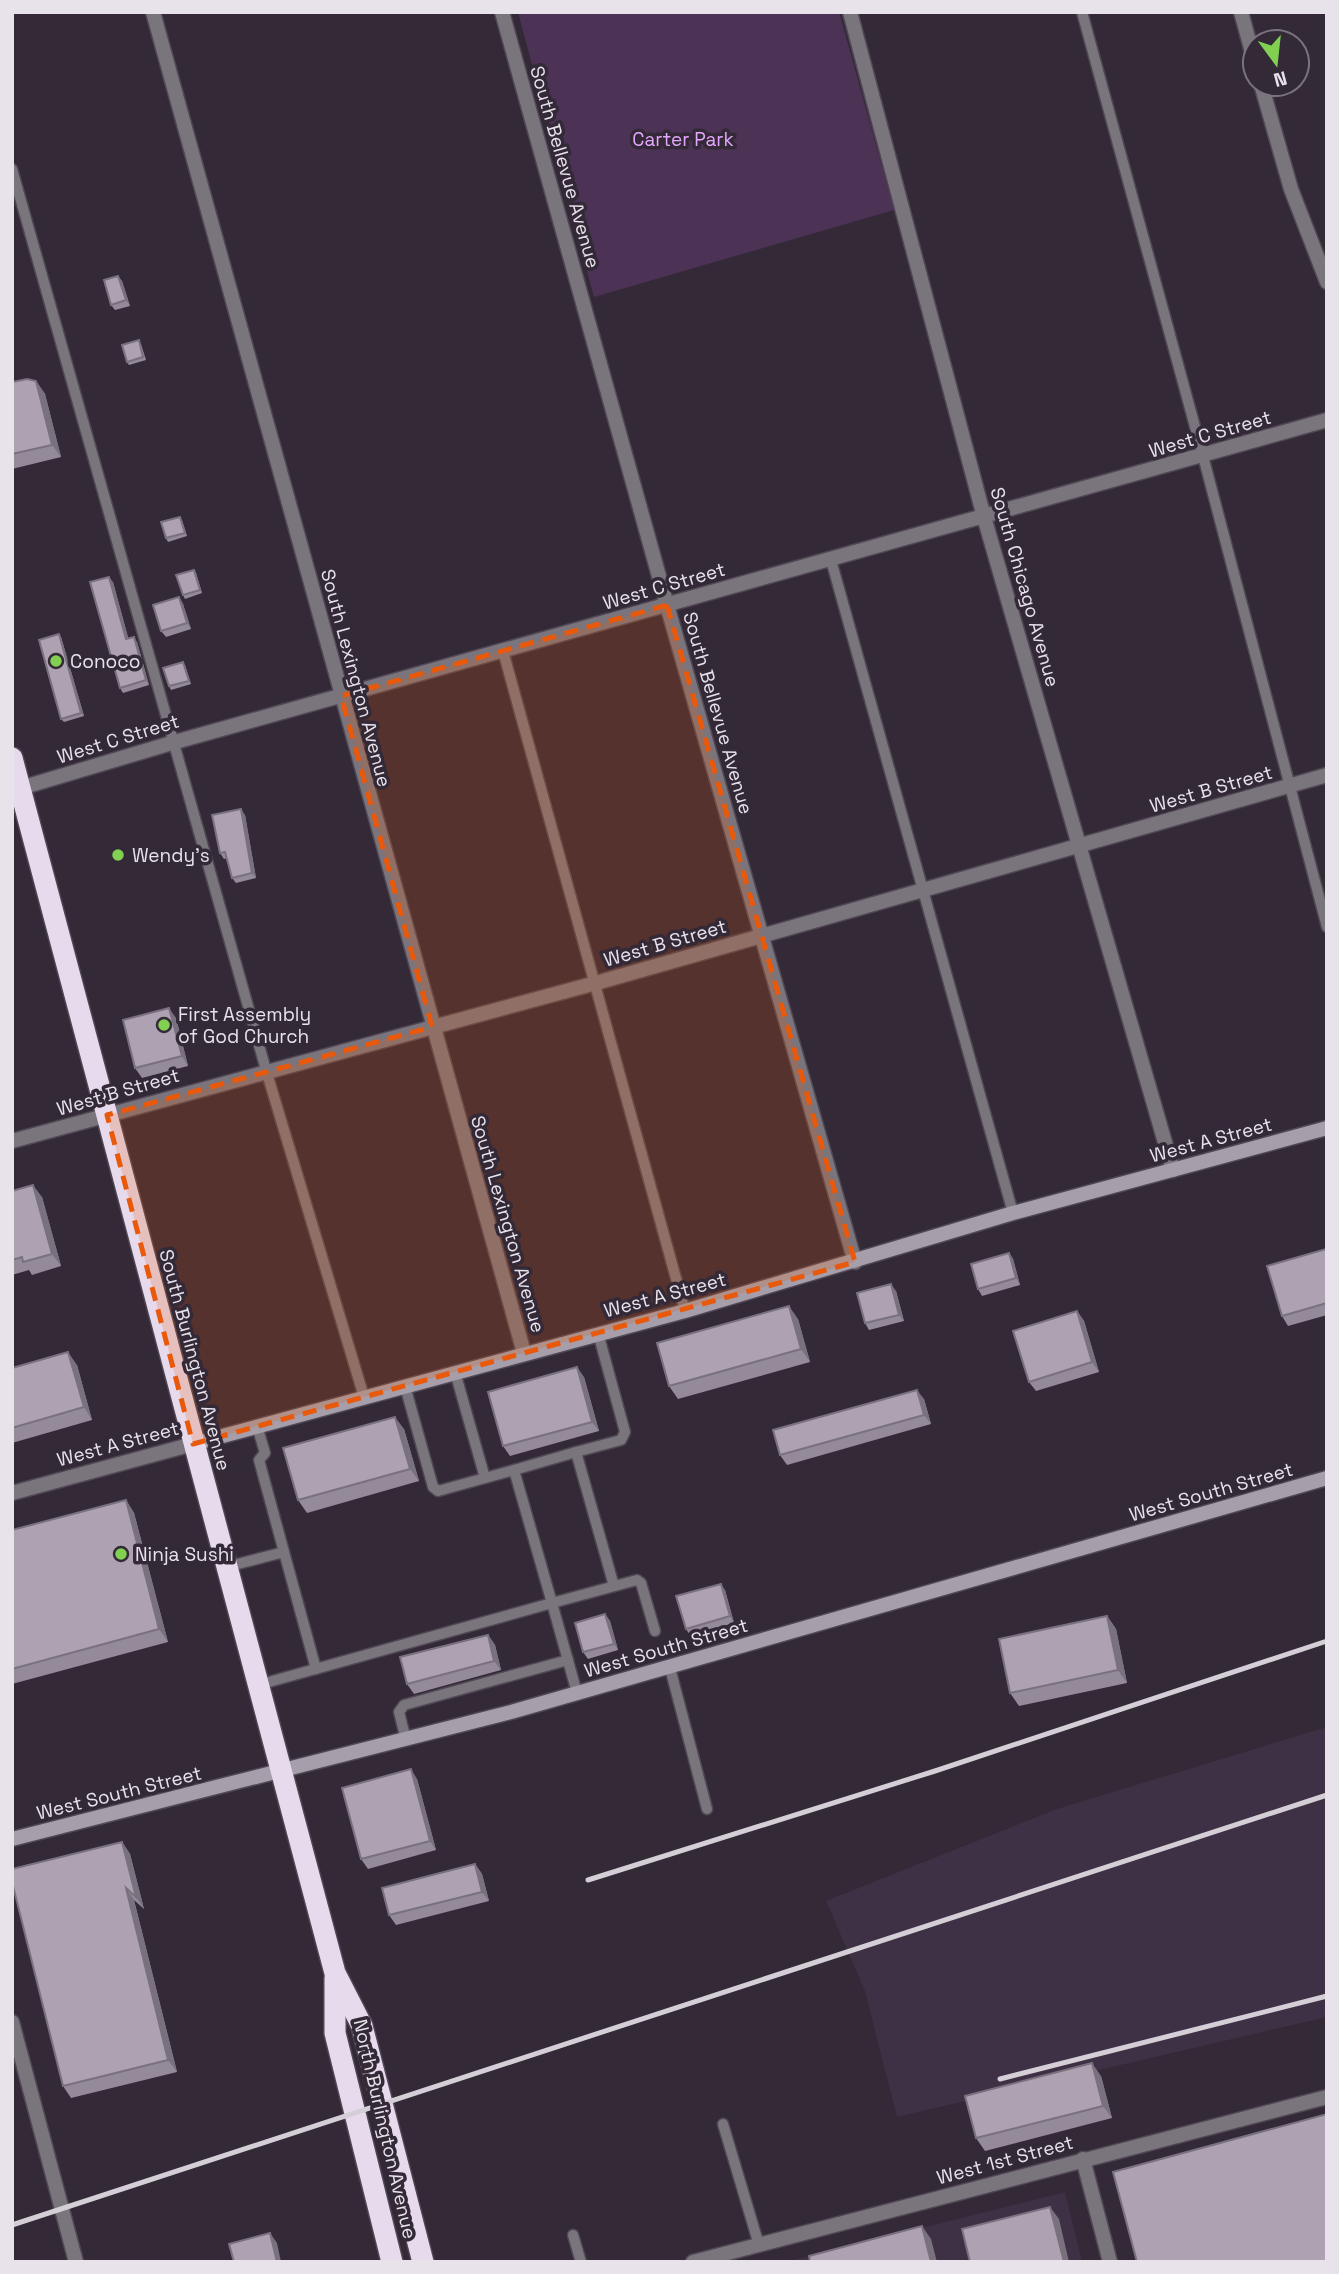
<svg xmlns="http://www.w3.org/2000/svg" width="1339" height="2274" font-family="'Space Grotesk',sans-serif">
<rect width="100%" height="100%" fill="#332937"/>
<g fill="#3f3145">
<polygon points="1327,1727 1327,2017 897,2117 865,1991 826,1901 1057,1809"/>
<polygon points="1065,2192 1082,2262 785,2262"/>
</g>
<polygon fill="#4c3356" points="518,12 839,12 894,210 594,297"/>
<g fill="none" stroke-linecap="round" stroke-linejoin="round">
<g stroke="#504754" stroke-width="13">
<g id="lane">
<polyline points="1082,12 1203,456 1327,927"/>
<polyline points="12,169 266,1070 364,1397"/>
<polyline points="831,560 1013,1213"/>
<polyline points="503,651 685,1311"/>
<polyline points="455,1372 485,1478"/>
<polyline points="405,1386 433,1487 438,1491 514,1470 552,1603 637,1580 641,1583 655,1631"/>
<polyline points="257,1426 265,1453 259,1460 284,1552"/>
<polyline points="576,1452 621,1440 625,1432 598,1333"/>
<polyline points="514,1470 576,1452 614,1586"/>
<polyline points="226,1567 284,1552 316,1669"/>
<polyline points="670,1668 707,1809"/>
<polyline points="258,1685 552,1603 577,1693"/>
<polyline points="406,1740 399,1712 404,1705 568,1660"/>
<polyline points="723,2124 759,2245"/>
<polyline points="573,2235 581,2262"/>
</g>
</g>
<g stroke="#504754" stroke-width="17">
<g id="street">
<polyline points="153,12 524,1353"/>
<polyline points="502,12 667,605 855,1262"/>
<polyline points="850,12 984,517 1173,1170"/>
<polyline points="1241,12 1255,63"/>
<polyline points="1261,84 1291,189 1327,282"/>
<polyline points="14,790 175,742 1327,420"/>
<polyline points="12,1141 596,983 1327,775"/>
<polyline points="12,1493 193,1444"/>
<polyline points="12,2022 76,2262"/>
<polyline points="1083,2159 1110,2262"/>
<polyline points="693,2262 1327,2097"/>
</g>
</g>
<g stroke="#504754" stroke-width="17">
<g id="secondary">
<polyline points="193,1444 685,1311 1013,1213 1327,1128"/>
<polyline points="12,1839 511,1712 1327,1478"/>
</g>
</g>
<g stroke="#504754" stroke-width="24">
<g id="highway">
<polyline points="12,758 335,1973 362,2026 423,2262"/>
<polyline points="335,1978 335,2033 392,2262"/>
</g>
</g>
<use href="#lane" stroke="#7a757d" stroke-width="10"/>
<use href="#street" stroke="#7a757d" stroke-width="14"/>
<use href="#secondary" stroke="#a69eaa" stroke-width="14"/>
<use href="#highway" stroke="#e7daed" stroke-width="21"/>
<g stroke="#d4ced7" stroke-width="5">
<polyline points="588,1880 935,1771 1327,1641"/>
<polyline points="1000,2079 1327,1996"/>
<polyline points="12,2225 1327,1795"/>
</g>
</g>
<g fill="#958a99">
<polygon points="118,276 122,281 130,306 115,310 111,305"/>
<polygon points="141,344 146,360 129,365 127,362"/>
<polygon points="36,381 45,394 61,457 12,469 12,382"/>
<polygon points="182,520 187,536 168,542 166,538"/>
<polygon points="194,570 196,573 202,593 185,599 183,595"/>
<polygon points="113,582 128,638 137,642 149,685 123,693 120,688"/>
<polygon points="179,597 183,604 191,629 166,637 161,631"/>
<polygon points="61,637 84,716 64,722 61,719"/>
<polygon points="185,665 191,684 171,690 169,686"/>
<polygon points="245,815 256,878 236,883 232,878 227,858 224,859 220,853"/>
<polygon points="176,1018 188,1066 142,1078 135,1068"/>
<polygon points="12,1191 42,1197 61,1266 32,1275 29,1270 12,1275"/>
<polygon points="1327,1250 1327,1315 1288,1326 1282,1316"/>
<polygon points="1009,1253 1013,1259 1020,1285 982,1296 978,1289"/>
<polygon points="896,1291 904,1321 869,1330 865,1323"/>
<polygon points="1077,1311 1084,1321 1099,1372 1036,1391 1029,1382"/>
<polygon points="798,1319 810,1362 678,1399 669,1386"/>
<polygon points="77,1365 92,1420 12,1443 12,1368"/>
<polygon points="584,1377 599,1431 510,1456 503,1446"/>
<polygon points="924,1399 931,1424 787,1465 780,1455"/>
<polygon points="404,1429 419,1481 307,1513 298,1500"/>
<polygon points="126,1500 134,1513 168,1642 12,1684 12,1530"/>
<polygon points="725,1590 734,1623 690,1635 686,1629"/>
<polygon points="605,1614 610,1621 618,1650 588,1659 583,1652"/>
<polygon points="1107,1616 1116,1629 1127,1683 1019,1706 1010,1693"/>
<polygon points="488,1635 495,1645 501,1670 414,1694 407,1684"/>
<polygon points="417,1779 436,1850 368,1869 361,1859"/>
<polygon points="122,1842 130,1854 144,1909 134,1900 177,2072 71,2098 63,2086"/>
<polygon points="475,1864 482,1874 489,1901 396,1925 389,1915"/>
<polygon points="1101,2076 1112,2118 985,2151 976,2138"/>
</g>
<g fill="#79717d">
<polygon points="118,276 122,281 130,306 126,300"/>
<polygon points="36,381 45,394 61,457 52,445"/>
<polygon points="194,570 196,573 202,593 200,590"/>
<polygon points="109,577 113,582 130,644 126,639"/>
<polygon points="179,597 183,604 191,629 187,623"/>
<polygon points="59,634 61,637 84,716 81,713"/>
<polygon points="134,637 137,642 149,685 146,680"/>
<polygon points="241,809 245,815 256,878 252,873"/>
<polygon points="169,1008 176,1018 188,1066 182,1056"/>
<polygon points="33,1185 42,1197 61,1266 52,1254"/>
<polygon points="1009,1253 1013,1259 1020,1285 1016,1278"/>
<polygon points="891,1284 896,1291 904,1321 899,1315"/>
<polygon points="789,1306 798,1319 810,1362 801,1349"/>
<polygon points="1077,1311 1084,1321 1099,1372 1092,1362"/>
<polygon points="68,1352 77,1365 92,1420 84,1407"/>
<polygon points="577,1367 584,1377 599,1431 592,1422"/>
<polygon points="917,1390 924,1399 931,1424 924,1415"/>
<polygon points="395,1417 404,1429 419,1481 410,1469"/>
<polygon points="126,1500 134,1513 168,1642 159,1629"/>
<polygon points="721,1584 725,1590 734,1623 730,1616"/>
<polygon points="605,1614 610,1621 618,1650 614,1644"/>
<polygon points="1107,1616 1116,1629 1127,1683 1118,1670"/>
<polygon points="488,1635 495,1645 501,1670 494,1661"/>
<polygon points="411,1769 417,1779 436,1850 430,1841"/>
<polygon points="122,1842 130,1854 144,1909 136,1897"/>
<polygon points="475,1864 482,1874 489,1901 482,1892"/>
<polygon points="126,1888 134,1900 177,2072 168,2060"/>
<polygon points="1092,2063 1101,2076 1112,2118 1103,2106"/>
<polygon points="1050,2207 1059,2219 1069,2262 1064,2262"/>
<polygon points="922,2226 931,2239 937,2262 931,2262"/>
<polygon points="270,2233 277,2243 281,2262 277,2262"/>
</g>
<g fill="#ada1b2" stroke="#79717d" stroke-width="2">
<polygon points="118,276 126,300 111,305 104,280"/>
<polygon points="139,340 143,357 127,362 122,345"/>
<polygon points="27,379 36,381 52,445 12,454 12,382"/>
<polygon points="180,517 185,533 166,538 161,522"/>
<polygon points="194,570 200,590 183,595 176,575"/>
<polygon points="109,577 126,639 134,637 146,680 120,688 90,582"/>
<polygon points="179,597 187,623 161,631 153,605"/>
<polygon points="59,634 81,713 61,719 39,640"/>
<polygon points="183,662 189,681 169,686 163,668"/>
<polygon points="241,809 252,873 232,878 225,852 220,853 212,815"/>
<polygon points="169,1008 182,1056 135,1068 123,1020"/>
<polygon points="33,1185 52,1254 23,1262 22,1257 12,1260 12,1191"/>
<polygon points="1326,1249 1327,1303 1282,1316 1267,1266"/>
<polygon points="1009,1253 1016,1278 978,1289 971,1264"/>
<polygon points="891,1284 899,1315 865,1323 857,1293"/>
<polygon points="789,1306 801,1349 669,1386 657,1343"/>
<polygon points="1077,1311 1092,1362 1029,1382 1013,1331"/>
<polygon points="68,1352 84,1407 12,1428 12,1368"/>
<polygon points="577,1367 592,1422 503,1446 488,1392"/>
<polygon points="917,1390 924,1415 780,1455 773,1430"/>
<polygon points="395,1417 410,1469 298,1500 283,1448"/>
<polygon points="126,1500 159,1629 12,1669 12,1530"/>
<polygon points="721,1584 730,1616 686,1629 676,1596"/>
<polygon points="605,1614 614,1644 583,1652 575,1623"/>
<polygon points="1107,1616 1118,1670 1010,1693 999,1639"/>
<polygon points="488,1635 494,1661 407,1684 400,1657"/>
<polygon points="411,1769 430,1841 361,1859 342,1788"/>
<polygon points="122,1842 136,1897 126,1888 168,2060 63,2086 12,1882 12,1869"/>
<polygon points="475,1864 482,1892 389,1915 382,1888"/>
<polygon points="1092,2063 1103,2106 976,2138 965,2096"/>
<polygon points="1327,2114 1327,2262 1137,2262 1113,2172"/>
<polygon points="1050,2207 1064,2262 970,2262 962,2229"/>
<polygon points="922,2226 931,2262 810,2262 809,2256"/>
<polygon points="270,2233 277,2262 234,2262 229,2244"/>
</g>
<path fill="#e8590c" fill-opacity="0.2" stroke="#e8590c" stroke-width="5" stroke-dasharray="14 9" stroke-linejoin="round" d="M 667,605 L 855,1262 L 193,1444 L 107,1115 L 432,1027 L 341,696 Z"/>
<g fill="#81d051" stroke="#332937" stroke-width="2.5">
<circle cx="56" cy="661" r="7"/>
<circle cx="118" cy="855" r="7"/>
<circle cx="164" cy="1025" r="7"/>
<circle cx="121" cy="1554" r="7"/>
</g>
<g text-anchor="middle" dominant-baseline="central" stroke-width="7" stroke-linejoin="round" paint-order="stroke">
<g font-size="19" fill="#e5a6ff" stroke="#332937">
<text x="683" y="139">Carter Park</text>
</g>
<g font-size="19" fill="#e8e2eb" stroke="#332937">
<text transform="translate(565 167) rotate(74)">South Bellevue Avenue</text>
<text transform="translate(1210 434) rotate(-16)">West C Street</text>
<text transform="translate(664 586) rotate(-16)">West C Street</text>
<text transform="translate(1025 587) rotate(74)">South Chicago Avenue</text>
<text transform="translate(356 678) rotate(75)">South Lexington Avenue</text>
<text transform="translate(718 713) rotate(74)">South Bellevue Avenue</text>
<text transform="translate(118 739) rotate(-17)">West C Street</text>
<text transform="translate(1211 789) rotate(-16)">West B Street</text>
<text transform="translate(665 943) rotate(-16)">West B Street</text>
<text transform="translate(118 1092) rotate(-16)">West B Street</text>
<text transform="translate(1211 1140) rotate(-15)">West A Street</text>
<text transform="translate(508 1224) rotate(74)">South Lexington Avenue</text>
<text transform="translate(665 1295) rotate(-15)">West A Street</text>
<text transform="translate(195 1360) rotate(75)">South Burlington Avenue</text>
<text transform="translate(118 1444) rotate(-15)">West A Street</text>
<text transform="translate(1211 1492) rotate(-16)">West South Street</text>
<text transform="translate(666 1648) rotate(-16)">West South Street</text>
<text transform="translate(119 1793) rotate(-14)">West South Street</text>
<text transform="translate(385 2129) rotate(77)">North Burlington Avenue</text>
<text transform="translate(1005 2160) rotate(-15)">West 1st Street</text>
</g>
<g font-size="19" fill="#e8e2eb" stroke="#332937" text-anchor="start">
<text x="70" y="661">Conoco</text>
<text x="132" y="855">Wendy's</text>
<text x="178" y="1014">First Assembly<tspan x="178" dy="22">of God Church</tspan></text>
<text x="135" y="1554">Ninja Sushi</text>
</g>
</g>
<rect width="1339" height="2274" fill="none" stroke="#e8e2eb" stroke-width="28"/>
<g transform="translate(1276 63) rotate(165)"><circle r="33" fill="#332937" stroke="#7b737f" stroke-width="2"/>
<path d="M0-5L12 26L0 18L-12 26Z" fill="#81d051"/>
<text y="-10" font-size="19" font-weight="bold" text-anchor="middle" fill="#e8e2eb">N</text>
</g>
</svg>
